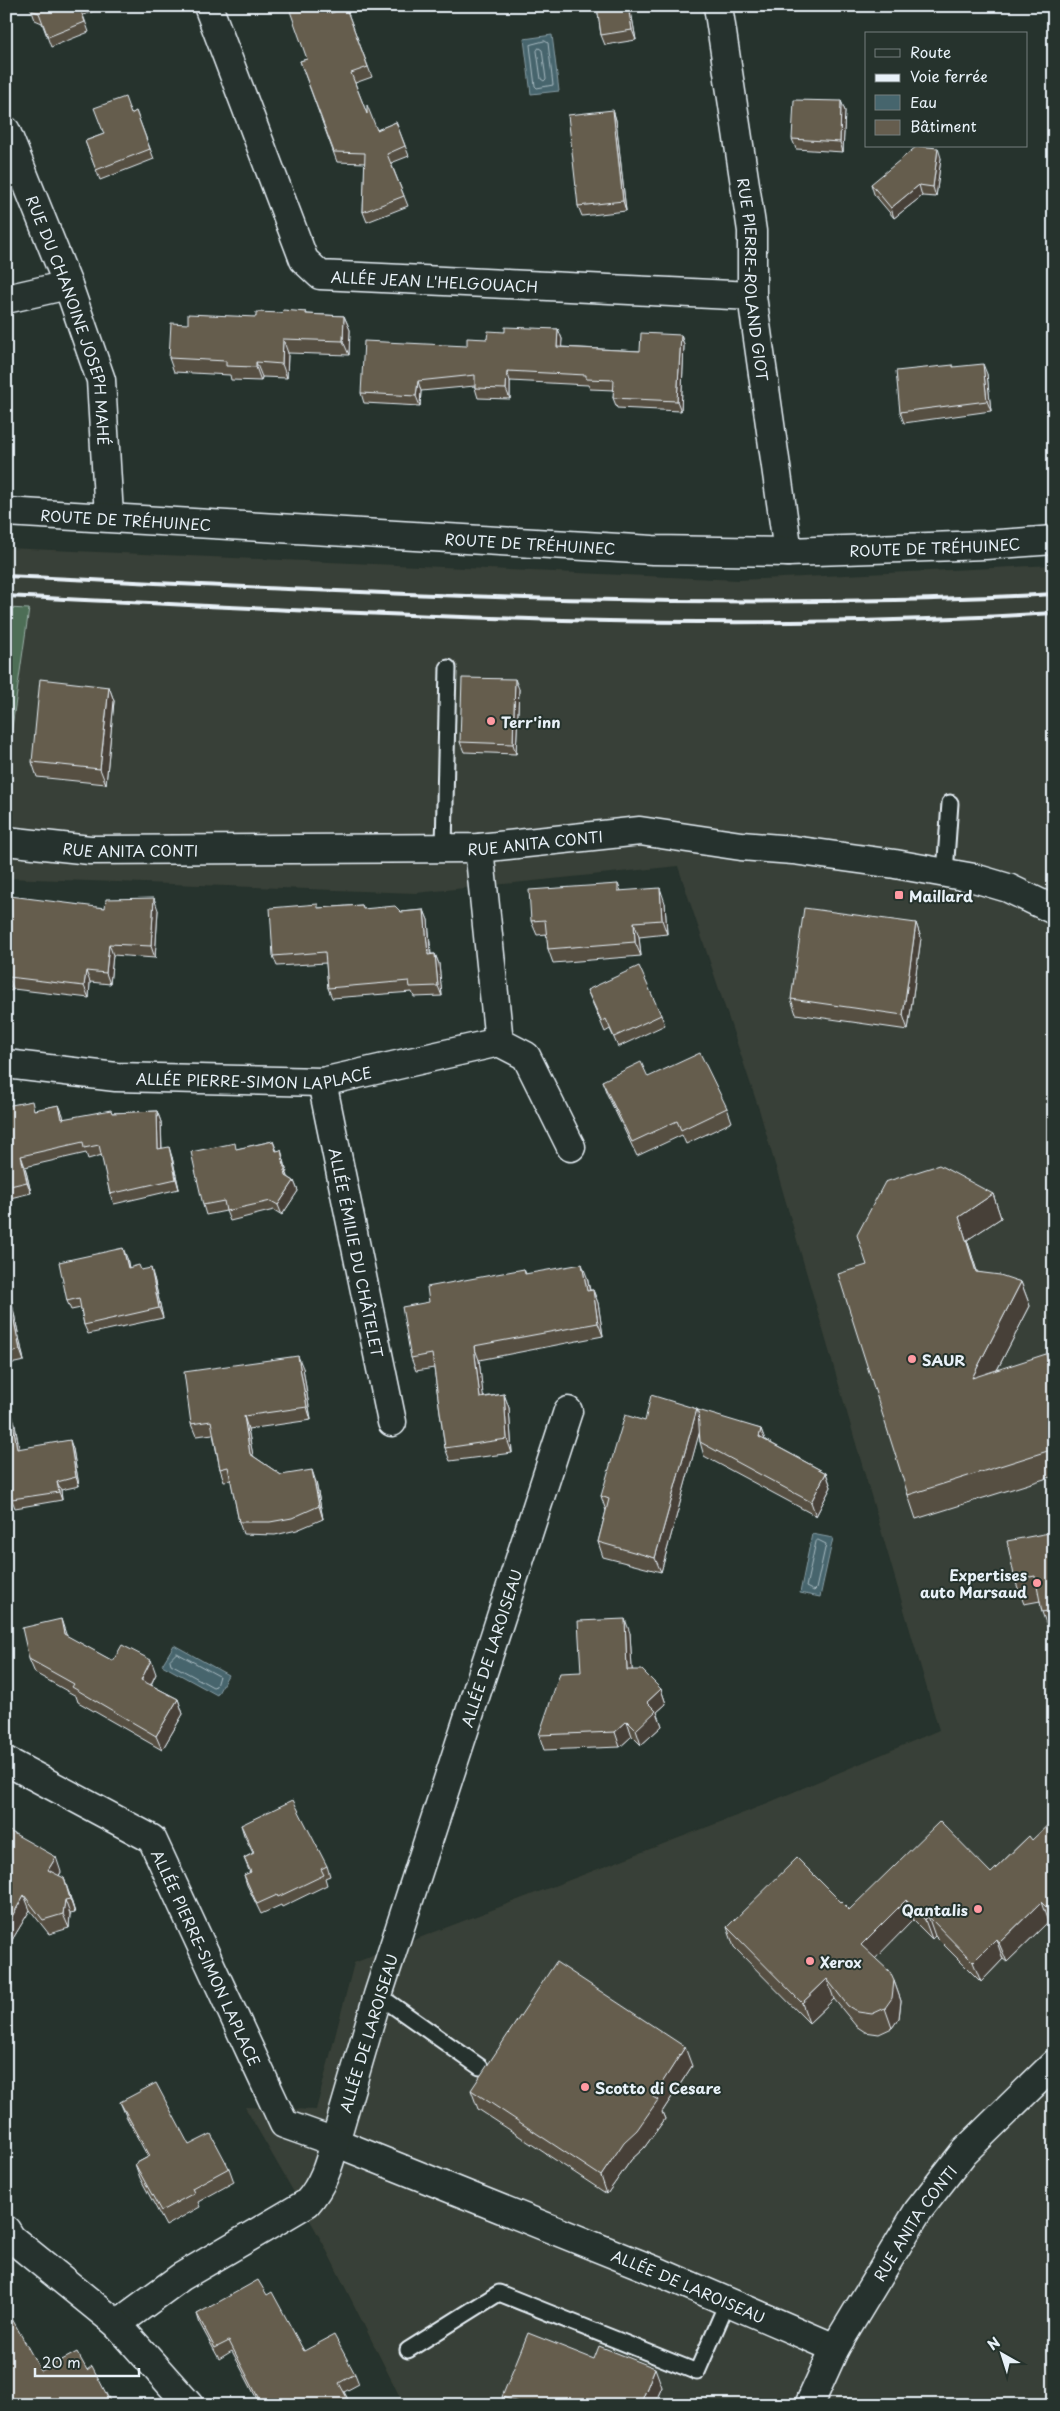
<svg xmlns="http://www.w3.org/2000/svg" width="1060" height="2411" font-family="'Playpen Sans',sans-serif">
<rect width="100%" height="100%" fill="#26332d"/>
<filter id="ink" filterUnits="userSpaceOnUse"><feTurbulence type="fractalNoise" baseFrequency=".02" numOctaves="2"/><feDisplacementMap in="SourceGraphic" scale="10" xChannelSelector="R" yChannelSelector="G"/><feConvolveMatrix kernelMatrix="1 2 1 2 8 2 1 2 1" color-interpolation-filters="sRGB"/></filter>
<g filter="url(#ink)">
<polygon fill="#394037" points="6,548 738,580 1054,565 1054,2405 404,2405 323,2243 245,2107 316,2110 354,1963 749,1811 939,1730 759,1109 678,866 416,893 6,878 6,769 29,609 6,608"/>
<polygon fill="#4e6e57" stroke="#9bb0a8" points="6,608 29,609 6,769"/>
<g fill="#46656d" stroke="#879da5">
<polygon points="552,35 559,91 531,94 524,39"/>
<polygon points="812,1534 833,1538 820,1597 800,1593"/>
<polygon points="174,1645 228,1675 217,1695 162,1665"/>
</g>
<g fill="none" stroke-linecap="round" stroke-linejoin="round">
<g stroke="#a7b9c0" stroke-width="1">
<polygon points="545,41 548,43 553,85 537,88 535,86 530,45"/>
<polygon points="539,48 542,50 546,79 544,81 541,79 537,51"/>
<polygon points="818,1540 826,1544 816,1589 814,1591 806,1587 816,1542"/>
<polygon points="177,1653 219,1676 216,1686 213,1687 171,1664 170,1660"/>
</g>
<g stroke="#e8f1f8" stroke-width="19">
<g id="service">
<polyline points="444,848 448,668"/>
<polyline points="945,873 950,803"/>
<polyline points="378,1995 480,2067"/>
<polyline points="408,2350 499,2293 697,2372 728,2301"/>
</g>
</g>
<g stroke="#e8f1f8" stroke-width="31">
<g id="minor">
<path id="s1" d="M 208,6 L 304,260 L 320,275 L 752,296"/>
<path id="s2" d="M 718,6 L 752,231 L 752,296 L 788,552"/>
<path id="s3" d="M 6,131 L 68,285 L 101,380 L 109,516"/>
<polyline points="6,299 68,285"/>
<path id="s4" d="M 6,512 L 653,550 L 788,552 L 985,545 L 1054,540"/>
<path id="s5" d="M 6,841 L 90,850 L 479,848 L 640,831 L 741,846 L 793,850 L 895,864 L 974,878 L 1008,888 L 1054,910"/>
<polyline points="479,848 499,1042"/>
<path id="s6" d="M 6,1064 L 116,1077 L 322,1082 L 499,1042 L 526,1056 L 571,1147"/>
<path id="s7" d="M 322,1082 L 392,1422"/>
<path id="s8" d="M 568,1411 L 378,1995 L 335,2142 L 661,2273 L 835,2348"/>
<path id="s9" d="M 6,1761 L 152,1839 L 284,2124 L 335,2142 C 329,2165 323,2185 307,2203 L 181,2277 L 117,2324"/>
<polyline points="6,2230 11,2238 117,2324 189,2405"/>
<path id="s10" d="M 809,2405 L 835,2348 L 918,2211 L 964,2152 L 1054,2064"/>
</g>
</g>
<use href="#service" stroke="#26332d" stroke-width="15"/>
<use href="#minor" stroke="#26332d" stroke-width="28"/>
<g stroke="#e8f1f8" stroke-width="4">
<path d="M 6,576 C 356,592 704,613 1054,594"/>
<path d="M 6,596 C 355,613 704,635 1054,613"/>
</g>
</g>
<g fill="#575043" stroke="#e8f1f8">
<polygon points="30,6 95,6 97,10 83,15 89,32 51,47 42,23 35,20"/>
<polygon points="597,6 630,6 636,40 605,45 601,35"/>
<polygon points="346,8 372,77 355,83 367,114 377,130 396,122 409,156 391,163 408,206 367,222 363,212 365,163 337,162 300,61 307,59 331,13"/>
<polygon points="841,101 845,111 843,152 796,149 792,139"/>
<polygon points="613,110 616,120 626,211 582,216 578,206"/>
<polygon points="136,111 154,159 100,180 85,141 104,134 131,114"/>
<polygon points="941,158 936,197 922,196 894,218 874,194 871,184"/>
<polygon points="306,312 307,314 344,316 350,330 349,355 288,353 287,378 262,377 261,381 231,380 230,375 174,372 169,358 188,324 256,317 282,313"/>
<polygon points="558,329 562,339 561,347 640,351 681,335 684,345 681,411 617,408 613,398 614,390 590,389 588,385 510,381 510,399 478,398 475,388 475,386 421,391 420,406 364,403 361,393 467,346 505,332"/>
<polygon points="953,365 953,367 987,374 991,411 904,423 900,412"/>
<polygon points="109,687 114,701 106,784 37,777 32,762"/>
<polygon points="519,689 516,754 464,752 460,742"/>
<polygon points="618,884 621,891 665,903 667,934 639,937 641,956 553,963 548,949 547,934 537,935 531,921"/>
<polygon points="362,905 364,909 401,912 424,910 428,920 431,954 435,954 439,964 442,996 414,997 412,992 332,998 328,988 326,963 277,966 273,956 319,908"/>
<polygon points="105,908 158,910 155,958 113,955 110,984 90,982 89,998 13,989 12,991 6,990 6,909"/>
<polygon points="916,923 921,938 908,1030 796,1014 791,999"/>
<polygon points="587,990 661,1015 665,1025 618,1047 610,1029 605,1032"/>
<polygon points="648,1077 727,1108 732,1122 686,1144 682,1135 637,1156 607,1094 602,1081"/>
<polygon points="59,1105 64,1119 112,1113 157,1111 161,1122 162,1148 172,1157 179,1189 114,1204 110,1194 102,1155 88,1159 86,1153 25,1167 31,1193 6,1199 6,1106 36,1110"/>
<polygon points="273,1141 277,1151 284,1160 288,1177 294,1181 298,1191 282,1215 274,1210 230,1221 226,1211 206,1215 203,1205 237,1149"/>
<polygon points="993,1194 1001,1218 967,1240 977,1272 1021,1282 1030,1306 997,1370 1054,1376 1054,1476 916,1519 908,1495 867,1265"/>
<polygon points="127,1258 129,1268 141,1270 154,1278 163,1318 88,1334 84,1325 81,1308 71,1310 67,1301"/>
<polygon points="524,1269 526,1274 587,1277 590,1290 593,1290 598,1303 603,1336 479,1360 483,1397 504,1394 509,1408 512,1453 450,1461 445,1448 434,1368 416,1371 411,1358 429,1302"/>
<polygon points="7,1288 11,1299 24,1361 6,1365 6,1289"/>
<polygon points="303,1368 311,1420 248,1429 253,1456 281,1475 316,1482 323,1519 297,1530 275,1535 243,1534 239,1522 231,1480 224,1481 220,1469 213,1434 196,1436 191,1424"/>
<polygon points="6,1412 14,1420 19,1449 73,1449 79,1486 61,1490 62,1500 15,1508 12,1500 6,1501"/>
<polygon points="699,1414 761,1429 765,1440 826,1473 831,1487 816,1516 704,1456 700,1442 699,1433 661,1572 603,1557 598,1542 606,1511 601,1496 645,1421"/>
<polygon points="1054,1532 1054,1636 1051,1637 1042,1612 1040,1601 1024,1604 1015,1580"/>
<polygon points="630,1633 632,1670 661,1689 666,1704 657,1712 662,1726 641,1745 632,1736 620,1747 544,1750 539,1735 581,1672"/>
<polygon points="66,1634 66,1636 113,1661 156,1674 151,1685 178,1699 183,1714 162,1750 78,1702 76,1696 35,1673 29,1659"/>
<polygon points="241,1825 327,1866 330,1876 325,1878 327,1885 282,1907 281,1905 261,1914 247,1885 244,1875 250,1873 244,1858 253,1853 244,1835"/>
<polygon points="6,1829 61,1872 59,1876 69,1893 75,1913 70,1914 69,1928 49,1934 30,1910 6,1950"/>
<polygon points="1029,1836 1053,1926 1048,1922 1007,1962 1003,1959 981,1982 935,1936 932,1939 913,1920 875,1958 894,1981 901,2001 899,2018 892,2028 879,2034 865,2032 856,2026 834,1999 809,2023 734,1947 727,1927 849,1910 991,1873"/>
<polygon points="692,2066 662,2112 665,2119 644,2148 631,2160 607,2194 478,2109 471,2090"/>
<polygon points="120,2102 189,2145 229,2168 234,2182 198,2202 200,2207 166,2226 140,2178 135,2164 148,2157 126,2116"/>
<polygon points="267,2295 304,2351 355,2374 359,2384 344,2392 351,2405 260,2405 232,2351 219,2359 200,2324 197,2314"/>
<polygon points="662,2387 654,2405 505,2405 502,2397"/>
</g>
<g fill="#474137" stroke="#e8f1f8">
<polygon points="628,6 630,6 636,40 632,30"/>
<polygon points="841,101 845,111 843,152 840,142"/>
<polygon points="613,110 616,120 626,211 623,201"/>
<polygon points="938,148 941,158 936,197 933,187"/>
<polygon points="919,185 922,196 894,218 891,208"/>
<polygon points="344,316 350,330 349,355 343,341"/>
<polygon points="558,329 562,339 561,357 557,347"/>
<polygon points="681,335 684,345 681,411 677,401"/>
<polygon points="283,339 288,353 287,378 282,364"/>
<polygon points="256,362 262,377 261,381 256,367"/>
<polygon points="983,364 987,374 991,411 987,401"/>
<polygon points="507,371 510,381 510,399 506,389"/>
<polygon points="418,381 421,391 420,406 416,396"/>
<polygon points="515,679 519,689 516,754 513,744"/>
<polygon points="109,687 114,701 106,784 100,769"/>
<polygon points="660,888 665,903 667,934 662,920"/>
<polygon points="154,898 158,910 155,958 151,946"/>
<polygon points="424,910 428,920 431,965 428,955"/>
<polygon points="634,922 639,937 641,956 635,942"/>
<polygon points="916,923 921,938 908,1030 903,1015"/>
<polygon points="109,944 113,955 110,984 106,973"/>
<polygon points="435,954 439,964 442,996 438,986"/>
<polygon points="86,971 90,982 89,998 84,986"/>
<polygon points="9,977 13,989 12,991 8,979"/>
<polygon points="59,1105 63,1115 66,1130 62,1119"/>
<polygon points="157,1111 161,1122 162,1160 158,1149"/>
<polygon points="169,1147 172,1157 179,1189 176,1179"/>
<polygon points="281,1150 284,1160 290,1186 286,1176"/>
<polygon points="21,1156 25,1167 31,1193 27,1182"/>
<polygon points="294,1181 298,1191 282,1215 278,1205"/>
<polygon points="993,1194 1001,1218 967,1240 985,1296 976,1272 959,1217"/>
<polygon points="123,1248 127,1258 131,1278 128,1268"/>
<polygon points="582,1264 587,1277 592,1304 587,1291"/>
<polygon points="151,1268 154,1278 163,1318 159,1308"/>
<polygon points="1021,1282 1030,1306 981,1401 972,1378"/>
<polygon points="7,1288 11,1299 24,1361 20,1350"/>
<polygon points="593,1290 598,1303 603,1336 598,1323"/>
<polygon points="474,1346 479,1360 485,1411 480,1398"/>
<polygon points="298,1356 303,1368 311,1420 307,1407"/>
<polygon points="504,1394 509,1408 512,1453 507,1439"/>
<polygon points="697,1409 702,1423 661,1572 655,1558"/>
<polygon points="11,1411 14,1420 21,1458 17,1449"/>
<polygon points="244,1416 248,1429 255,1466 250,1454"/>
<polygon points="761,1429 766,1443 759,1437"/>
<polygon points="70,1440 73,1449 79,1486 76,1477"/>
<polygon points="312,1470 316,1482 323,1519 319,1506"/>
<polygon points="826,1473 831,1487 816,1516 811,1502"/>
<polygon points="57,1482 61,1490 62,1500 59,1492"/>
<polygon points="61,1619 66,1634 69,1649 64,1634"/>
<polygon points="625,1619 630,1633 633,1685 627,1670"/>
<polygon points="151,1660 156,1674 146,1694 141,1680"/>
<polygon points="661,1689 666,1704 657,1712 662,1726 641,1745 636,1730 647,1702"/>
<polygon points="178,1699 183,1714 162,1750 156,1736"/>
<polygon points="627,1721 632,1736 620,1747 615,1732"/>
<polygon points="56,1857 61,1872 54,1884 48,1870"/>
<polygon points="64,1878 69,1893 75,1913 70,1899"/>
<polygon points="24,1895 30,1910 6,1950 6,1927"/>
<polygon points="1054,1899 1054,1926 1053,1926 1046,1907"/>
<polygon points="65,1900 70,1914 69,1928 63,1914"/>
<polygon points="906,1900 913,1920 869,1965 861,1945"/>
<polygon points="1041,1902 1048,1922 1007,1962 999,1943"/>
<polygon points="928,1916 935,1936 932,1939 925,1920"/>
<polygon points="996,1939 1003,1959 981,1982 973,1962"/>
<polygon points="827,1979 834,1999 809,2023 802,2003"/>
<polygon points="894,1981 901,2001 899,2018 892,2028 885,2008"/>
<polygon points="685,2047 692,2066 662,2112 665,2119 644,2148 631,2160 607,2194 601,2176"/>
<polygon points="655,2368 662,2387 654,2405 640,2405"/>
</g>
<g fill="#655d4e" stroke="#e8f1f8">
<polygon points="30,6 79,6 85,22 48,37 39,13 31,10"/>
<polygon points="304,6 328,6 331,13 346,8 368,67 351,73 367,114 367,105 377,130 396,122 405,146 387,154 404,196 363,212 365,153 334,152 300,61 307,59 290,11"/>
<polygon points="597,6 628,6 632,30 601,35"/>
<polygon points="125,97 131,114 136,111 150,149 96,170 85,141 104,134 94,108"/>
<polygon points="794,100 841,101 840,142 792,139"/>
<polygon points="613,110 623,201 578,206 568,115"/>
<polygon points="917,146 938,148 933,187 919,185 891,208 871,184"/>
<polygon points="283,310 306,312 306,314 344,316 343,341 283,339 282,364 256,362 256,367 226,366 226,361 169,358 171,323 188,324 188,314 256,317 256,312 282,313"/>
<polygon points="505,327 558,329 557,347 640,351 641,333 681,335 677,401 613,398 614,380 586,379 586,375 507,371 506,389 475,388 475,375 418,381 416,396 361,393 364,341 467,346 467,338 487,339 488,331 505,332"/>
<polygon points="983,364 987,401 900,412 896,371 953,365 953,367"/>
<polygon points="462,678 515,679 513,744 460,742"/>
<polygon points="40,679 109,687 100,769 32,762"/>
<polygon points="618,884 618,891 660,888 662,920 634,922 635,942 548,949 545,920 531,921 529,890"/>
<polygon points="10,896 105,908 106,899 154,898 151,946 109,944 106,973 86,971 84,986 9,977 8,979 6,979 6,909 9,909"/>
<polygon points="318,904 318,908 362,905 363,909 395,906 401,912 424,910 428,955 435,954 438,986 410,987 409,981 328,988 325,952 273,956 270,908"/>
<polygon points="804,908 916,923 903,1015 791,999"/>
<polygon points="639,966 661,1015 614,1037 606,1019 602,1022 587,990"/>
<polygon points="700,1053 727,1108 681,1130 677,1121 632,1142 602,1081 641,1062 648,1077"/>
<polygon points="32,1101 34,1110 59,1105 62,1119 111,1110 112,1113 157,1111 158,1149 169,1147 176,1179 110,1194 99,1145 84,1148 83,1142 21,1156 27,1182 6,1187 6,1106"/>
<polygon points="273,1141 276,1151 281,1150 286,1176 294,1181 278,1205 271,1201 226,1211 224,1201 203,1205 191,1152 235,1143 236,1149"/>
<polygon points="939,1165 993,1194 959,1217 976,1272 1000,1275 1021,1282 972,1378 1046,1354 1054,1380 1054,1449 908,1495 838,1274 867,1265 857,1235 885,1182"/>
<polygon points="123,1248 128,1268 139,1265 141,1270 151,1268 159,1308 84,1325 79,1298 67,1301 59,1262"/>
<polygon points="582,1264 587,1291 593,1290 598,1323 474,1346 480,1398 504,1394 507,1439 445,1448 432,1354 411,1358 402,1307 429,1302 427,1287 524,1269 525,1274"/>
<polygon points="7,1288 20,1350 6,1353 6,1289"/>
<polygon points="298,1356 307,1407 244,1416 250,1454 281,1475 312,1470 319,1506 292,1518 270,1522 239,1522 228,1467 220,1469 211,1421 191,1424 184,1372"/>
<polygon points="651,1395 697,1409 655,1558 598,1542 609,1499 601,1496 625,1415 645,1421"/>
<polygon points="698,1410 761,1429 759,1437 826,1473 811,1502 700,1442"/>
<polygon points="11,1411 17,1449 70,1440 76,1477 57,1482 59,1492 12,1499 10,1491 6,1492 6,1412"/>
<polygon points="1054,1532 1054,1610 1042,1612 1035,1576 1015,1580 1007,1541"/>
<polygon points="61,1619 64,1634 113,1661 122,1645 151,1660 141,1680 178,1699 156,1736 72,1687 74,1684 29,1659 22,1628"/>
<polygon points="625,1619 627,1670 642,1670 661,1689 647,1702 656,1711 636,1730 627,1721 615,1732 539,1735 560,1673 581,1672 578,1621"/>
<polygon points="293,1800 327,1866 321,1869 324,1875 278,1897 277,1895 257,1904 244,1875 251,1872 244,1858 254,1853 241,1825"/>
<polygon points="1054,1819 1054,1899 1046,1907 1041,1902 999,1943 996,1939 973,1962 928,1916 925,1920 906,1900 861,1945 890,1972 894,1981 892,1998 885,2008 872,2014 858,2012 848,2006 827,1979 802,2003 727,1927 797,1858 849,1910 940,1821 991,1873 1029,1836 1032,1840"/>
<polygon points="6,1829 56,1857 48,1870 64,1878 70,1899 65,1900 63,1914 43,1920 24,1895 6,1927"/>
<polygon points="556,1962 685,2047 653,2097 658,2100 637,2130 624,2142 601,2176 471,2090"/>
<polygon points="156,2083 189,2145 211,2134 229,2168 192,2188 194,2193 161,2211 135,2164 150,2156 120,2102"/>
<polygon points="258,2280 267,2295 272,2292 304,2351 334,2335 355,2374 339,2383 351,2405 262,2405 229,2341 215,2348 197,2314"/>
<polygon points="6,2308 41,2371 77,2352 87,2370 92,2366 112,2405 6,2405"/>
<polygon points="528,2333 594,2359 599,2346 655,2368 640,2405 527,2405 502,2397"/>
</g>
</g>
<g fill="#ff9aa2" stroke="#26332d" stroke-width="2">
<circle cx="491" cy="721" r="5"/>
<rect x="894" y="890" width="10" height="10" rx="2.5"/>
<circle cx="912" cy="1359" r="5"/>
<circle cx="1037" cy="1583" r="5"/>
<circle cx="978" cy="1909" r="5"/>
<circle cx="810" cy="1961" r="5"/>
<circle cx="585" cy="2087" r="5"/>
</g>
<g text-anchor="middle" dominant-baseline="central" stroke-width="4" stroke-linejoin="round" paint-order="stroke">
<g font-size="15" fill="#e8f1f8" stroke="#26332d">
<text stroke="none"><textPath href="#s2" startOffset="276">RUE PIERRE-ROLAND GIOT</textPath></text>
<text stroke="none"><textPath href="#s1" startOffset="408">ALLÉE JEAN L'HELGOUACH</textPath></text>
<text stroke="none"><textPath href="#s3" startOffset="201">RUE DU CHANOINE JOSEPH MAHÉ</textPath></text>
<text stroke="none"><textPath href="#s4" startOffset="120">ROUTE DE TRÉHUINEC</textPath></text>
<text stroke="none"><textPath href="#s4" startOffset="525">ROUTE DE TRÉHUINEC</textPath></text>
<text stroke="none"><textPath href="#s4" startOffset="930">ROUTE DE TRÉHUINEC</textPath></text>
<text stroke="none"><textPath href="#s5" startOffset="530">RUE ANITA CONTI</textPath></text>
<text stroke="none"><textPath href="#s5" startOffset="125">RUE ANITA CONTI</textPath></text>
<text stroke="none"><textPath href="#s6" startOffset="249">ALLÉE PIERRE-SIMON LAPLACE</textPath></text>
<text stroke="none"><textPath href="#s7" startOffset="174">ALLÉE ÉMILIE DU CHÂTELET</textPath></text>
<text transform="translate(491 1648) rotate(-72)">ALLÉE DE LAROISEAU</text>
<text stroke="none"><textPath href="#s9" startOffset="296">ALLÉE PIERRE-SIMON LAPLACE</textPath></text>
<text transform="translate(368 2033) rotate(-73)">ALLÉE DE LAROISEAU</text>
<text stroke="none"><textPath href="#s10" startOffset="211">RUE ANITA CONTI</textPath></text>
<text stroke="none"><textPath href="#s8" startOffset="1149">ALLÉE DE LAROISEAU</textPath></text>
</g>
<g font-size="15" font-weight="bold" fill="#e8f1f8" stroke="#26332d" text-anchor="start">
<text x="501" y="721">Terr'inn</text>
<text x="909" y="895">Maillard</text>
<text x="922" y="1359">SAUR</text>
<text x="1027" y="1574" text-anchor="end">Expertises<tspan x="1027" dy="17">auto Marsaud</tspan></text>
<text x="968" y="1909" text-anchor="end">Qantalis</text>
<text x="820" y="1961">Xerox</text>
<text x="595" y="2087">Scotto di Cesare</text>
</g>
</g>
<rect width="1060" height="2411" fill="none" stroke="#26332d" stroke-width="25"/>
<rect x="12" y="12" width="1035" height="2386" fill="none" stroke="#e8f1f8" stroke-width="2" filter="url(#ink)"/>
<rect x="865" y="32" width="162" height="115" fill="#26332d" stroke="#747f7e"/>
<rect x="875" y="49" width="25" height="8" fill="#26332d" stroke="#747f7e"/>
<text x="910" y="58" font-size="15" fill="#e8f1f8">Route</text>
<rect x="875" y="74" width="25" height="8" fill="#e8f1f8" stroke="#747f7e"/>
<text x="910" y="82" font-size="15" fill="#e8f1f8">Voie ferrée</text>
<rect x="875" y="95" width="25" height="15" fill="#46656d" stroke="#747f7e"/>
<text x="910" y="108" font-size="15" fill="#e8f1f8">Eau</text>
<rect x="875" y="120" width="25" height="15" fill="#655d4e" stroke="#747f7e"/>
<text x="910" y="132" font-size="15" fill="#e8f1f8">Bâtiment</text>
<g transform="translate(1002 2354) rotate(321)" stroke="#26332d" stroke-width="4" paint-order="stroke">
<path d="M0-4L9 19L0 12L-9 19Z" fill="#e8f1f8"/>
<text y="-8" font-size="14" font-weight="bold" text-anchor="middle" fill="#e8f1f8">N</text>
</g>
<path d="M35 2368v8h104v-8" fill="none" stroke="#e8f1f8" stroke-width="2.5"/>
<text x="42" y="2368" font-size="15" fill="#e8f1f8" stroke="#26332d" stroke-width="4" paint-order="stroke">20 m</text>
</svg>
